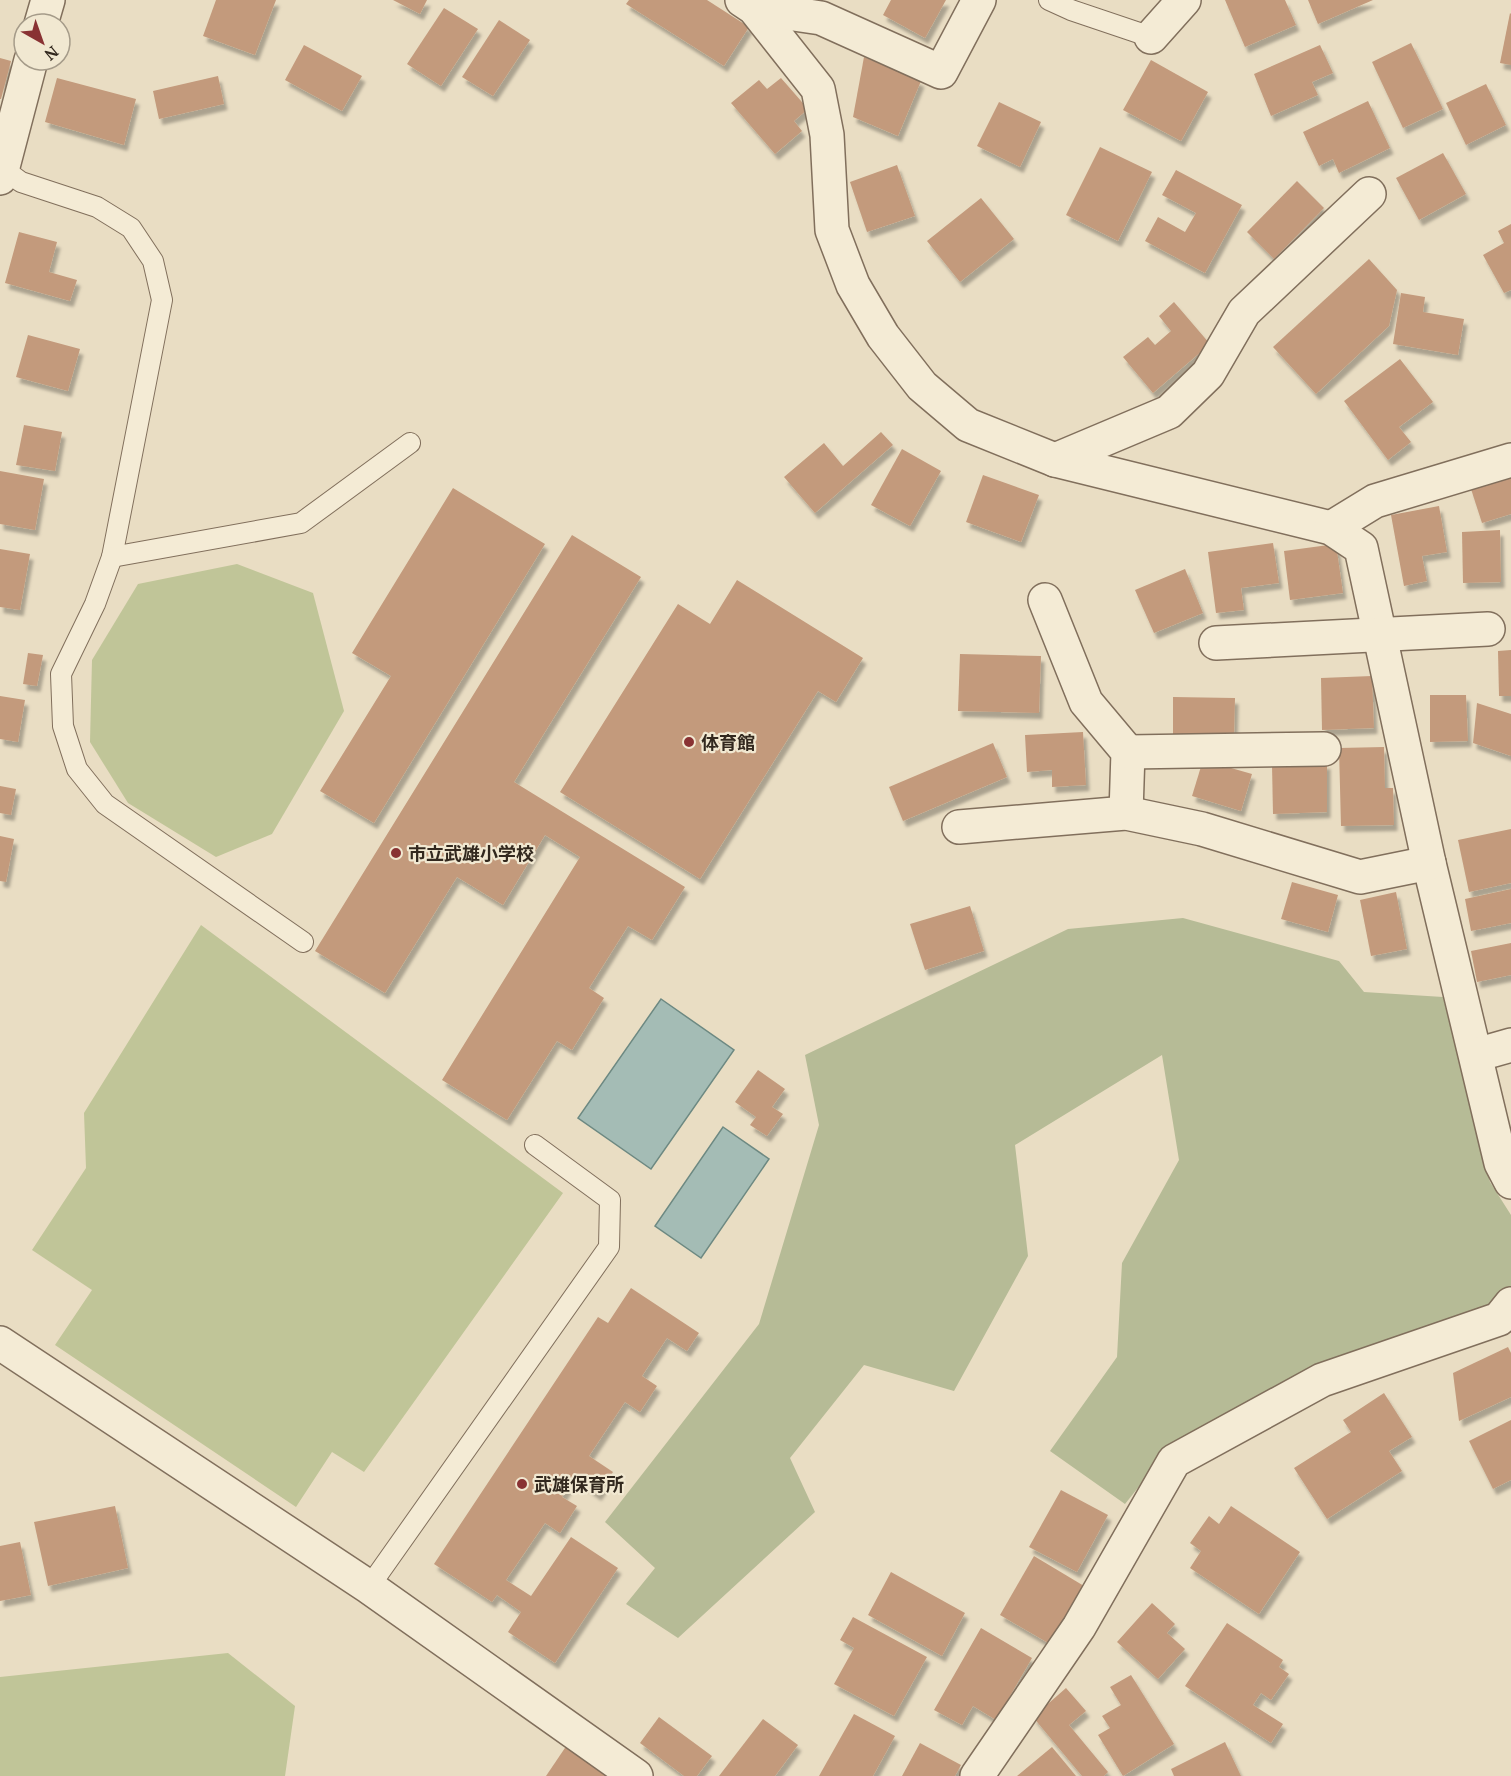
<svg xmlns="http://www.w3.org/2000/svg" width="1511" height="1776" font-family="'PT Serif','Noto Sans JP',serif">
<defs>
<filter id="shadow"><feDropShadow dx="3.5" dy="6" stdDeviation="1.5" flood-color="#0004"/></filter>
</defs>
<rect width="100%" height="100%" fill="#e9ddc3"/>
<g fill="#c0c598">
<polygon points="237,564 313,593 344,711 272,834 216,857 128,803 90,742 92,660 138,584"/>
<polygon points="201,925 563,1193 364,1472 332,1452 296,1507 55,1345 92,1290 32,1250 86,1168 84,1113"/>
<polygon points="228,1653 295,1706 285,1776 0,1776 0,1677"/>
</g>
<polygon fill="#b6bb96" points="1183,918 1339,961 1364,992 1443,997 1490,1182 1511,1215 1511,1287 1488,1317 1165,1454 1125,1504 1050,1451 1117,1357 1122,1263 1179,1160 1162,1055 1015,1145 1028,1256 954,1391 864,1365 790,1458 815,1512 678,1638 626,1604 655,1568 605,1522 759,1324 819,1125 805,1055 1068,929"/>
<g fill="#a4bcb5" stroke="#6d8982" stroke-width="1.5">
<polygon points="661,999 734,1050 651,1169 578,1118"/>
<polygon points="723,1127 769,1159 701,1258 655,1226"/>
</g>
<g fill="#c39a7c" filter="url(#shadow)">
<polygon points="216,0 276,0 255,55 203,36"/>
<polygon points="393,0 427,0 420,14"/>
<polygon points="629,0 707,0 749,27 724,66 626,4"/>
<polygon points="891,0 946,0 925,38 883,15"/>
<polygon points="1225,0 1285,0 1296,25 1245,47"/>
<polygon points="1308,0 1373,0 1318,24"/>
<polygon points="444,8 478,29 441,86 407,64"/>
<polygon points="1510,13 1511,14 1511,65 1500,63"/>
<polygon points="499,20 530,40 493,96 462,77"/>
<polygon points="1411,43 1443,109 1403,128 1372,62"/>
<polygon points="304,45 362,76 342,111 285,80"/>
<polygon points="1320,45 1333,73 1312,82 1318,95 1271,116 1254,74"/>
<polygon points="864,57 921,81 898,136 853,117"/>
<polygon points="0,58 11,61 1,99 0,99"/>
<polygon points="1151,60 1208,92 1181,141 1123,110"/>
<polygon points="218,76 224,104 159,119 153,91"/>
<polygon points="57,78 136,99 124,145 45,122"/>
<polygon points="781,78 808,109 794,121 802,131 775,154 731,103 759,80 767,89"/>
<polygon points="1486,84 1506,125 1466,145 1446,103"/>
<polygon points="1368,101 1390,148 1339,173 1333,159 1319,166 1303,132"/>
<polygon points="999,102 1041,122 1020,167 977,146"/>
<polygon points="1100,147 1152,172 1118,241 1066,215"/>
<polygon points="1443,153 1466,194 1419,220 1396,178"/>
<polygon points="897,165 915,216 867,232 850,182"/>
<polygon points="1176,170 1242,205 1205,273 1145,241 1158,217 1185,232 1196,213 1162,195"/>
<polygon points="1297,181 1324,208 1274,259 1247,232"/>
<polygon points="981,198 1014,239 960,282 927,241"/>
<polygon points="1511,224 1511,290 1504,293 1483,255 1504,243 1498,231"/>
<polygon points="19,232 57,242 49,272 77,280 70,301 5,283"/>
<polygon points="1369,259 1397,290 1389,326 1316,394 1273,347"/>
<polygon points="1401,293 1425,297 1423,312 1464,319 1458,355 1393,344"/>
<polygon points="1174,302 1210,344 1153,393 1123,357 1148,337 1155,345 1171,331 1159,316"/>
<polygon points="28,335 80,349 68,391 16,377"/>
<polygon points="1400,359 1433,402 1399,427 1411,442 1388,460 1344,401"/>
<polygon points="24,425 62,432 55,471 16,465"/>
<polygon points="881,432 893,445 815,513 784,477 824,443 843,466"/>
<polygon points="902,449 941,471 910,526 871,505"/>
<polygon points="0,471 44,479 35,530 0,524"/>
<polygon points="983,475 1039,495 1021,542 966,522"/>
<polygon points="1511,475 1511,514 1482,523 1471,489"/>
<polygon points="453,488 545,544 374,823 320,791 391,676 352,653"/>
<polygon points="1439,506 1447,552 1422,556 1427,581 1404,586 1391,515"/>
<polygon points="1500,530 1501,582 1463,583 1462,532"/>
<polygon points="572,535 641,577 514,782 685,887 652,940 628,926 589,988 604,998 572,1050 557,1041 507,1120 442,1080 580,857 545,835 503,905 457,877 385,993 315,951"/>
<polygon points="1273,543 1279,583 1241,588 1244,610 1216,613 1208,552"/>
<polygon points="1336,544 1343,593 1290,600 1284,551"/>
<polygon points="0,549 30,554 20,610 0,607"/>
<polygon points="1185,569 1203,613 1154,633 1135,590"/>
<polygon points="737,580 863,658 836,702 818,691 700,879 560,792 678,604 710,624"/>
<polygon points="1511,650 1511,696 1499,696 1498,651"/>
<polygon points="28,653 43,655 37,686 23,684"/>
<polygon points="960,654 1041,656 1039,713 958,711"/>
<polygon points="1372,676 1374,728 1322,730 1321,678"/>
<polygon points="1430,695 1466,695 1468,741 1430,742"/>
<polygon points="0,696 25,700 18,742 0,739"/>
<polygon points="1173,697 1235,698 1234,735 1173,734"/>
<polygon points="1477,703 1511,714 1511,756 1473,743"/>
<polygon points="1083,732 1086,785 1052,787 1052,770 1027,772 1025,735"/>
<polygon points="993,743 1007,777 903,821 889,787"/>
<polygon points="1384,747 1385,788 1393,788 1394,825 1341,826 1339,748"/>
<polygon points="1203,760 1252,774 1241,811 1192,796"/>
<polygon points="1327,763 1327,812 1273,814 1272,765"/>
<polygon points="0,786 16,789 11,815 0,813"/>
<polygon points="1511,829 1511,883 1469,892 1458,840"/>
<polygon points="0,836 14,839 6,882 0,881"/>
<polygon points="1292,882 1338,895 1328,932 1281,919"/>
<polygon points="1511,889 1511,923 1471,931 1465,899"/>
<polygon points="1396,892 1407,949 1371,956 1360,900"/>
<polygon points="970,906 984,951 925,970 910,924"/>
<polygon points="1511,943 1511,975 1477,982 1471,951"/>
<polygon points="758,1070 785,1089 772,1107 783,1114 767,1136 750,1125 756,1117 735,1102"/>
<polygon points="631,1288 699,1333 687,1351 667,1338 642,1376 657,1386 640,1412 625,1402 589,1456 613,1472 598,1495 574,1478 562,1497 577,1506 560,1533 545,1523 506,1580 531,1596 571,1537 618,1568 555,1663 508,1632 521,1612 497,1595 492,1602 434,1564 598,1317 608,1323"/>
<polygon points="1508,1347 1511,1353 1511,1397 1459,1421 1453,1373"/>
<polygon points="1384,1393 1412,1437 1389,1451 1402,1471 1327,1519 1294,1468 1351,1432 1343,1420"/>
<polygon points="1511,1420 1511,1480 1493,1489 1469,1441"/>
<polygon points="1061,1490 1108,1515 1077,1572 1029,1547"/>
<polygon points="115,1506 128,1568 48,1586 34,1522"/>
<polygon points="1231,1506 1300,1552 1259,1614 1190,1568 1201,1551 1190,1543 1209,1516 1219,1524"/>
<polygon points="20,1542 31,1595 0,1601 0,1546"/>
<polygon points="1034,1556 1084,1586 1050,1644 1000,1615"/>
<polygon points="891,1572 965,1613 942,1656 868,1615"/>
<polygon points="1152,1603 1175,1624 1167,1633 1185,1649 1158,1679 1117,1642"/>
<polygon points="853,1617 927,1657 894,1716 834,1684 854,1648 840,1640"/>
<polygon points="1227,1623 1283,1660 1279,1667 1289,1674 1271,1700 1261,1693 1253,1705 1283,1724 1271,1743 1185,1686"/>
<polygon points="981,1628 1032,1658 996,1720 973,1706 962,1725 934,1710"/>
<polygon points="1131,1675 1174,1744 1123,1776 1098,1735 1110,1728 1102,1716 1121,1705 1110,1687"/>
<polygon points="1066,1688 1086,1711 1069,1725 1108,1772 1104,1776 1082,1776 1033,1717"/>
<polygon points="854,1714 895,1736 873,1776 819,1776"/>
<polygon points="659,1717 712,1756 697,1776 684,1776 640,1743"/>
<polygon points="763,1719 798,1745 775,1776 719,1776"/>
<polygon points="569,1742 619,1776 546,1776"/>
<polygon points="1225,1742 1241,1776 1174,1776 1171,1769"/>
<polygon points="920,1743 961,1765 955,1776 902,1776"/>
<polygon points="1052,1747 1076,1776 1017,1776"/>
</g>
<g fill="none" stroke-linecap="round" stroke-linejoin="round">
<g stroke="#816f5c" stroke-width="22">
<g id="service">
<polyline points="1049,0 1071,10 1151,37"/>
<polyline points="2,168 21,182 97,207 131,228 153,261 162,300 112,557 301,523 410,443"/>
<polyline points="112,557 95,604 61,674 63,726 77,769 105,804 303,942"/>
<polyline points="369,1587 609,1247 610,1200 535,1145"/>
</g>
</g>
<g stroke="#816f5c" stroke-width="36">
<g id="minor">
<polyline points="742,0 754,8 818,89 827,135 832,230 853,285 883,336 922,386 968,425 1055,460 1331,528 1361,548 1429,863 1501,1163 1511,1182"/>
<polyline points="754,8 821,18 941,72 979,0"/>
<polyline points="41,24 48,0"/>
<polyline points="1151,37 1184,0"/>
<polyline points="0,178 31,60"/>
<polyline points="1055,460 1169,412 1208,374 1244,312 1369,194"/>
<polyline points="1331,528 1375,501 1511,460"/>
<polyline points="1045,600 1086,702 1128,752 1126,813"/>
<polyline points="1216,643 1488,629"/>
<polyline points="1128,752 1324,749"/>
<polyline points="959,827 1126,813 1202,829 1360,877 1429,863"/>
<polyline points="1476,1055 1511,1045"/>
<polyline points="0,1343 369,1587 636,1776"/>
<polyline points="977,1776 1079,1627 1174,1461 1322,1380 1499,1319 1511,1304"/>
</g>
</g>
<use href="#service" stroke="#f4ebd5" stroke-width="20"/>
<use href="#minor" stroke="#f4ebd5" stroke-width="33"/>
</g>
<g fill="#893233" stroke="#f1e8d1" stroke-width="2">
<circle cx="689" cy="742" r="6"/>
<circle cx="396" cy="853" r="6"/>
<circle cx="522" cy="1484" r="6"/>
</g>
<g text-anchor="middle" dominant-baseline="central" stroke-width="4.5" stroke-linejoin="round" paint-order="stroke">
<g font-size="18" font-weight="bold" fill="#32281e" stroke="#f1e8d1" text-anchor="start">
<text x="701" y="742">体育館</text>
<text x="408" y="853">市立武雄小学校</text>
<text x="534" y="1484">武雄保育所</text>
</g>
</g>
<g transform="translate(42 42) rotate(140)"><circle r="28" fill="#f1e8d1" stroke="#a59b89" stroke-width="1.5"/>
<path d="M0-4.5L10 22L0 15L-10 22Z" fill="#893233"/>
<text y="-9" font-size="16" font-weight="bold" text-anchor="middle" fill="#32281e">N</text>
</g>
</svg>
